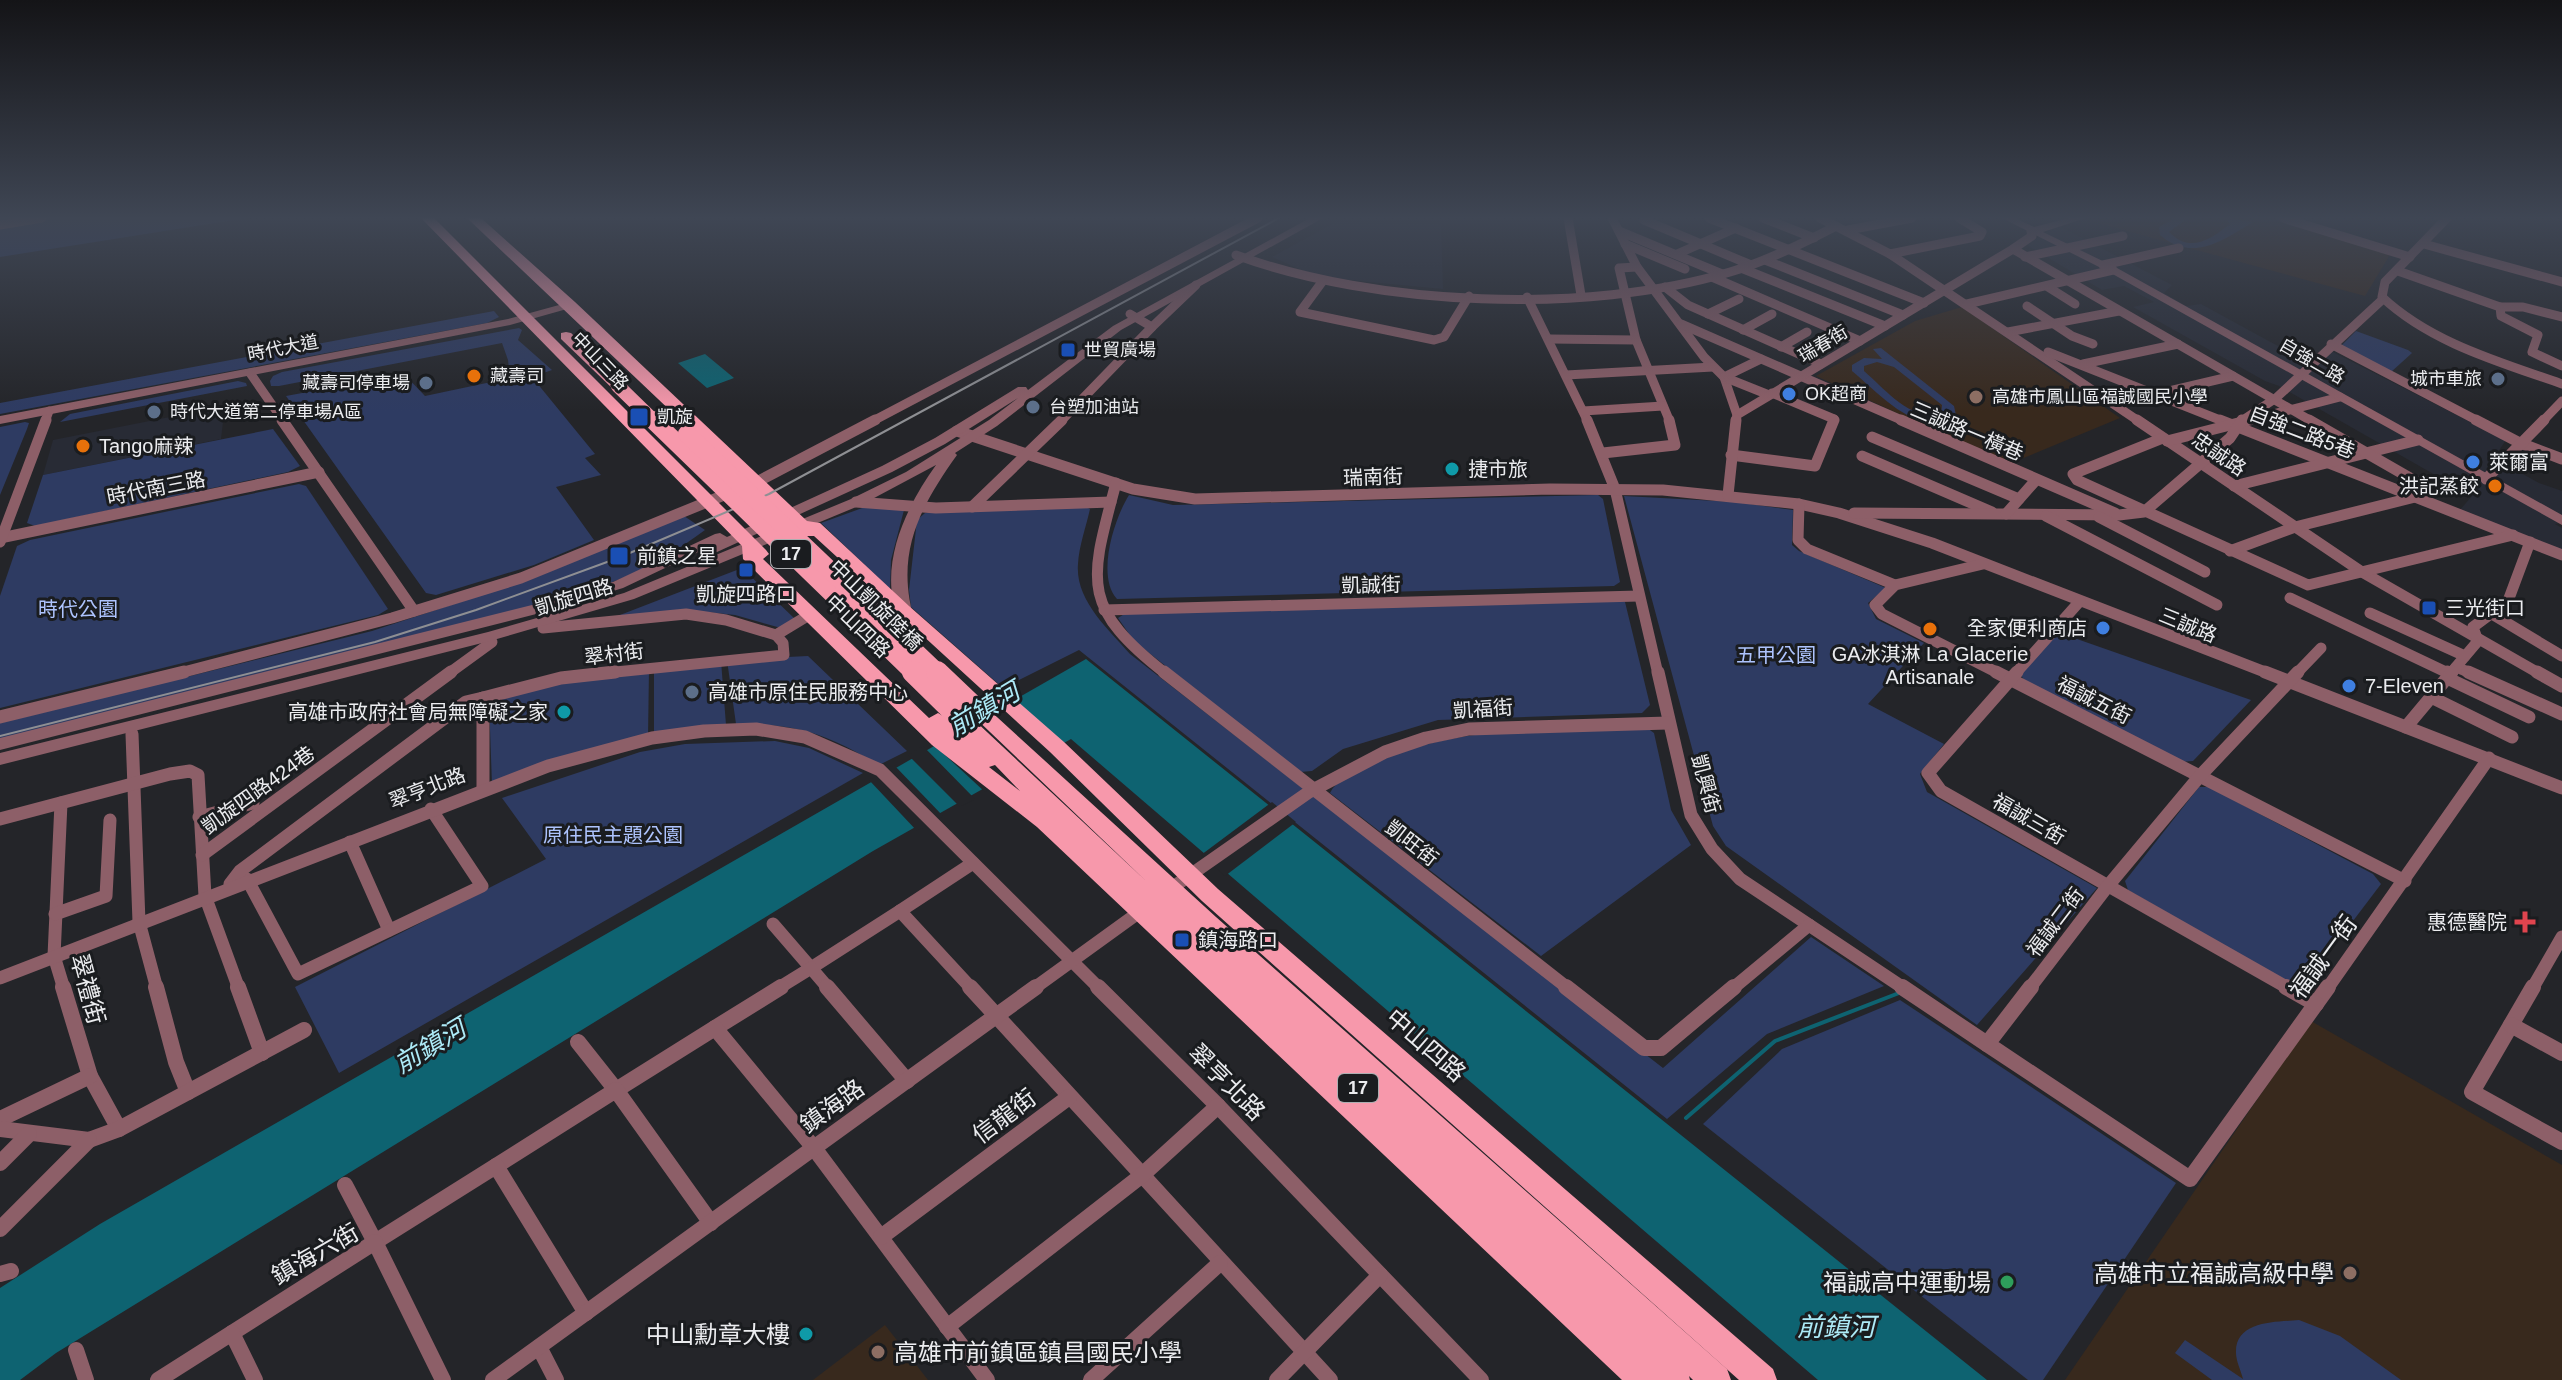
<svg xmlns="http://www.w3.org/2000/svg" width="2562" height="1380" font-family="Arial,'Noto Sans TC',sans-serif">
<rect width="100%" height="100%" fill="#242529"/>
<g fill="#282b35">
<polygon points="1336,222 1441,224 1443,289 1348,280 1306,272 1272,257"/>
<polygon points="2061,227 2172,285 2164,293 2186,306 2201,304 2307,362 2325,348 2506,440 2494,458 2539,483 2562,491 2562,523 2555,524 2562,528 2562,551 2459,511 2472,496 2279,386 2265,381 2133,307 2154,302 2124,286 2102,290 2027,245 2050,230"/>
<polygon points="246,402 246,410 224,414 221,439 43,475 53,440"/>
</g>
<g fill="#38291d">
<polygon points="2272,218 2391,253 2365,296 2083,219"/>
<polygon points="1962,307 2120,418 2009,464 1816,376 1915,321"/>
<polygon points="2311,1021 2562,1165 2562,1380 2065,1380"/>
<polygon points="885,1325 928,1380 813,1380"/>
</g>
<g fill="#2e3b62" fill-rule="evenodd">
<polygon points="0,218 247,218 0,257"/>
<path d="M 2175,218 L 2188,218 L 2169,232 C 2190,254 2211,239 2230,224 L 2226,218 L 2253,222 C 2224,240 2192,263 2160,235 L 2159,227 Z"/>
<polygon points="494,311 499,317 487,323 0,414 0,403"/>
<polygon points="519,328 522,330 518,340 552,370 532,377 595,454 585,458 601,475 556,487 594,540 534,565 436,595 426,593 286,396 404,374 425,396 510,378 508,360 502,343 279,386 271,386 270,381 273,376 282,372"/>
<polygon points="2356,331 2408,350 2412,353 2391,372 2341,346"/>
<path d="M 1881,348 L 1954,406 L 1957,420 C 1914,435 1882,396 1852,371 L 1852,365 L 1864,358 L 1882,359 L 1873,349 ZM 1877,362 L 1894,367 L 1942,405 L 1941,414 C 1911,422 1885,389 1864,371 L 1864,366 Z"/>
<polygon points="238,381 246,383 247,386 60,422 70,414"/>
<polygon points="25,422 29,423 27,429 0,495 0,427"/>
<polygon points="273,429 300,466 288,472 35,526 27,523 43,475"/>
<polygon points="299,484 306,486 388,609 378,615 0,708 0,596 17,546 30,540"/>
<path d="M 1129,495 L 1173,505 L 1598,495 L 1603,499 L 1620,582 L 1614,586 L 1117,599 C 1096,576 1114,519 1129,495 Z"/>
<polygon points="1624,496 1736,502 1793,510 1792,545 1799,551 1886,588 1868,603 1876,619 1924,643 1868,704 1944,744 1920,774 1927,792 2097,888 1977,1025 1726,846 1713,826"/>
<polygon points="865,507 904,510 891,560 890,589 821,523"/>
<path d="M 1086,507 L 1090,509 C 1086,527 1079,546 1078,564 C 1075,600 1108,629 1130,654 L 1663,1068 L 1811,937 L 1884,986 L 1767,1034 L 1667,1119 L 1079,650 L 1003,688 L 911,607 L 909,590 L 917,520 L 925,513 Z"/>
<path d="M 684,516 L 705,530 C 648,572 611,585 544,604 L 0,742 L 0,723 L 372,631 L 536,577 Z"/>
<polygon points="742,568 795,619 781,628 735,615 707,612 622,619 620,615"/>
<polygon points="1618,600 1625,602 1650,705 1642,713 1438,720 1343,749 1312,771 1300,772 1134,641 1118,618 1126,613"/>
<polygon points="2057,632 2251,700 2193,761 2180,762 2025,682 2021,675"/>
<path d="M 808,656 L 907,751 L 879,765 C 825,733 800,724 736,724 L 727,660 Z"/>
<polygon points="721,661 726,725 654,737 654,669"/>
<polygon points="649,669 648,737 492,785 489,700 561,681"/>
<path d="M 1647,728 L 1654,733 L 1671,810 L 1691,845 L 1541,956 L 1330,793 C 1336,780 1351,776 1364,769 C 1450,722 1552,731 1647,728 Z"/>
<polygon points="775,741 809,748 863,773 339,1073 295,987 546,859 502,798 640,752 685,744"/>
<polygon points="2199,787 2209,787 2373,874 2381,884 2306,983 2290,984 2128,890 2125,881"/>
<polygon points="1900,1000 2176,1183 2043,1380 2028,1380 1703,1124 1782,1049"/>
<path d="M 2299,1320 L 2340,1336 L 2401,1380 L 2212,1380 L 2175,1353 L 2185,1340 L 2243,1379 C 2241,1371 2236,1361 2236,1353 C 2235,1320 2277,1322 2299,1320 Z"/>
</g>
<g fill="#0e6371">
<polygon points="705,354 734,378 707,388 678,363"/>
<polygon points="1086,659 1987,1380 1818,1380 1071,739 873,851 56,1353 20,1380 0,1380 0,1288 100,1224"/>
</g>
<g fill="#242529">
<polygon points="1012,699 1065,746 985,792 932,743"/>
<polygon points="923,746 975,799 960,807 908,755"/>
<polygon points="894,765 943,816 917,831 869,780"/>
<polygon points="1272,802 1296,822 1225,876 1201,855"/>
</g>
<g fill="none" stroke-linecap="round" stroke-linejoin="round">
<polyline stroke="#0e6371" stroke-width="4" points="1686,1118 1775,1041 1899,993"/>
<g stroke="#8d5f68" stroke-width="9">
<polyline points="1568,218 1581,295"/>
<polyline points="1612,218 1637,267 1704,357 1724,377 1737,415"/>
<polyline points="1709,218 1924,303"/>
<polyline points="1763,218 1814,238"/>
<polyline points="1820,218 1890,254 2140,422"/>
<polyline points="2283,218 2410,257"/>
<path d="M 2447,218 L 2385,282 L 2382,297 C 2431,343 2500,362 2562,384"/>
<polyline points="1644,220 1751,265"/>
<polyline points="0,225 42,218"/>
<polyline points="1848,230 1912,218"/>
<polyline points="1619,231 1722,274"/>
<polyline points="1625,244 1685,269"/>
<polyline points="2424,244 2562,282"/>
<polyline points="2013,249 2313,422"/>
<polyline points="1677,254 1736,228"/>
<polyline points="1890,254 1980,236 1982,232 1959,218"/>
<path d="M 1236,255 C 1375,306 1587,315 1730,272 C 1767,261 1802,244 1836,226"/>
<polyline points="2025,257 2123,236"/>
<polyline points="1765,260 1903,315"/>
<polyline points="2103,265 2179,248"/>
<polyline points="1741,268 1885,326"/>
<polyline points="2398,271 2500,307 2501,316 2538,335 2532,352 2562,366"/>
<polyline points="1712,277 1860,341"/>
<polyline points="1322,282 1300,312 1434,340 1444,337 1469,296"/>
<polyline points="1665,287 1688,305 1821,364"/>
<polyline points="2048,287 2075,304"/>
<polyline points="1527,297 1588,422"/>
<polyline points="1967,304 2113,270"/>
<polyline points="2027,306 2072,336 2093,344"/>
<polyline points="2500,307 2523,307 2562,317"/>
<polyline points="1708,314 1739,299"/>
<polyline points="1681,324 1906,422"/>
<polyline points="1152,327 1196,285"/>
<polyline points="1743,330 1772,314"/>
<polyline points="2008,332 2119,311"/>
<polyline points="1550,339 1636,340 1619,268 1637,267"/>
<polyline points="1636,340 1670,422"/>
<polyline points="2331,344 2480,422"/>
<polyline points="1781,347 1807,332"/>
<polyline points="2048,352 2225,422"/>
<polyline points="2083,364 2178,344"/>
<polyline points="250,373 284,422"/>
<polyline points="1566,375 1713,367"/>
<polyline points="1724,377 1769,395"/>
<polyline points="1724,377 1761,359"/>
<polyline points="1772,393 1834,419 1833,422"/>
<polyline points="2114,404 2233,376"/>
<polyline points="1583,411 1663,406"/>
<polyline points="45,422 49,411"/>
<polyline points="871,422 1258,218"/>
<polyline points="1060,422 1152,327 1130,314"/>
<polyline points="1736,422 1737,415 2013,249 2032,236 2031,231"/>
<polyline points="2240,422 2276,398 2383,299"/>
<polyline points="2242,422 2340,397"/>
<polyline points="2542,422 2562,401"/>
</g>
<g stroke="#8d5f68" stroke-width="11">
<polyline points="282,420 414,611"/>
<polyline points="1587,420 1615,489 1658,674"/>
<polyline points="1901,420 2115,513"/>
<polyline points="2137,420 2362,572 2540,674"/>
<polyline points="2220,420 2562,555"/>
<polyline points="2476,420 2520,443 2562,459"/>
<polyline points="957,431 1133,489 1195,499 1550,489 1663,490 1799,504 1839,513 1932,543 2270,674"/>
<polyline points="1872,437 2019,499"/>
<polyline points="2163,438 2073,474 2077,480 2308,585 2513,535"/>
<polyline points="2167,441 2250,420"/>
<polyline points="1603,453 1675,445 1669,420"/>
<polyline points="1731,455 1815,466 1834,420"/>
<polyline points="1862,456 1992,512"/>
<polyline points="2486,479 2544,420"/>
<path d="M 1116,483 C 1090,581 1079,606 1166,674"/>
<polyline points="751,485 875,420"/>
<polyline points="2234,486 2418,440"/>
<polyline points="1728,495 1736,420"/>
<polyline points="856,502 936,508 1111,502"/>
<polyline points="1799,504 1798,540 1807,549 1895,585"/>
<polyline points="972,507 1062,420"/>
<polyline points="1854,513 2119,515 2144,512 2230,438 2242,420"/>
<polyline points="2006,514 2036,480"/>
<polyline points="2046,516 2217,605"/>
<polyline points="2099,517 2205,572"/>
<polyline points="0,538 319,472"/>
<polyline points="0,542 46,420"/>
<polyline points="2230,551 2295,527 2431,493 2431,490 2309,420"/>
<polyline points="1983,564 1895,585 1875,605 1882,614 2000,674"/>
<polyline points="2290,598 2450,674"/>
<polyline points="1104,610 1639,596"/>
<polyline points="2370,613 2465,656"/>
<polyline points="2492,614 2562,656"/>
<polyline points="543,628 686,614 726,620 776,635"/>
<polyline points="2456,667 2473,674"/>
<polyline points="176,674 392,618 521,578 734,491"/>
<polyline points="448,674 492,642"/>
<polyline points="596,674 784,655 783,643 776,635 809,615"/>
<polyline points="2015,674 2080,601"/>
<polyline points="2296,674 2321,648"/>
<polyline points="2450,674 2478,641 2473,627 2508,601 2530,542"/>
</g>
<g stroke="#8d5f68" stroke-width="13">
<polyline points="1164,672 1569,989"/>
<polyline points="1658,672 1691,815 1712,849 1740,879 1905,989"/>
<polyline points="1996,672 2405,881"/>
<polyline points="2017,672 1928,773 1941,791 2290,989"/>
<polyline points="2265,672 2562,788"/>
<polyline points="2447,672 2450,674"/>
<polyline points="2468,672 2562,714"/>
<polyline points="2537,672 2562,686"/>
<polyline points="2447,678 2529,717"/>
<polyline points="2431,697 2512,737"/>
<polyline points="0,717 184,672"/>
<polyline points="2406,727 2452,672"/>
<polyline points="132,734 139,922 157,989"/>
<polyline points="483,790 483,698 561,678 615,672"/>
<polyline points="61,803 54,956 64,989"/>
<polyline points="199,817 253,803"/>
<polyline points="0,819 170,774 190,771 198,775 205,896 239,989"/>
<polyline points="350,842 389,930"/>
<polyline points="202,855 451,672"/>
<polyline points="247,879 298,974 482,886 431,809"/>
<polyline points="230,884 240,871 466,702 483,698"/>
<polyline points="1166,892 1309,792 1385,752 1426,738 1469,729 1668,723"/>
<polyline points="900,911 973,863"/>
<polyline points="55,914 106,896 110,820"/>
<polyline points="773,924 811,968 900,911 972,989"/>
<polyline points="0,978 548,766 652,738 704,731 756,729 805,737 880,770 1100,989"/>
<polyline points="777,989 811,968 829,989"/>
<polyline points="1033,989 1145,908"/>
<polyline points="1732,989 1809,925"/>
<polyline points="2029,989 2107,887 2199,777 2298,672"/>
<polyline points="2327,989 2489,758"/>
<polyline points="2532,989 2562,937"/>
</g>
<g stroke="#8d5f68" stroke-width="16">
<polyline points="63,987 90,1076 119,1129"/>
<polyline points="156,987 176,1062 188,1092"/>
<polyline points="238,987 262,1053"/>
<polyline points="827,987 907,1081"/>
<polyline points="970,987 1330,1380"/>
<polyline points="1098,987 1218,1106 1481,1380"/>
<polyline points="1566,987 1644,1048 1661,1048 1734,987"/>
<polyline points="1902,987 1987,1044"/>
<polyline points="2031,987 1987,1044 2190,1179 2328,987"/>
<polyline points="2286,987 2316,1004"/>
<polyline points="2533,987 2472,1092 2562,1142"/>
<polyline points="2511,1025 2562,1053"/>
<polyline points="715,1028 781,987"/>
<polyline points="578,1042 616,1090 715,1028 814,1148 987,1380"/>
<polyline points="0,1119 90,1076"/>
<polyline points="0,1129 89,1140 119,1129 304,1030"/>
<polyline points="0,1163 29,1134"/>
<polyline points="496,1166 616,1090 711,1223"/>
<polyline points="345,1185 375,1242 496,1166 586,1313"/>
<polyline points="0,1229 89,1140"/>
<polyline points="881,1237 1069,1097"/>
<polyline points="0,1274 11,1271"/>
<polyline points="947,1327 1141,1176 1218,1106"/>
<polyline points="232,1333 375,1242 443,1380"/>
<polyline points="539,1347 556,1380"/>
<polyline points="76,1350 86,1380"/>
<polyline points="158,1380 232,1333 255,1380"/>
<polyline points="493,1380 1036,987"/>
<polyline points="1091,1380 1220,1263"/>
<polyline points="1277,1380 1380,1275"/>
</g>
<g fill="#8d5f68" fill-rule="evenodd">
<path d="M 1310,218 L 1323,218 L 1121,330 L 997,426 L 955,453 L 957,455 C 917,511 894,557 916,626 L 913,629 L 903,629 C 874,574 903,511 936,465 L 861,505 L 634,599 L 490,641 L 0,765 L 0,753 L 488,632 L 624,593 L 851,499 L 906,472 L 989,420 L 1018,398 L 945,444 L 892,472 L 717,552 L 712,553 L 705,549 L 623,588 L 544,612 L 0,750 L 0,738 L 540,603 L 613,582 L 715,534 L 720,533 L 727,537 L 882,466 L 935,438 L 1018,387 L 1026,387 L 1028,390 L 1113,326 Z"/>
<polygon points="2002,218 2015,218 2034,227 2069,218 2086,218 2043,232 2117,268 2562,515 2562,525 2109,272"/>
<polygon points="570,302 576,305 574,307 510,325 0,424 0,416 508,319"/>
</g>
<g fill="#f798ab" fill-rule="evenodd">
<path d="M 421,218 L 434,218 L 766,550 L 769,554 L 763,559 L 929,718 L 938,713 L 955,723 L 965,716 L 972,718 L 1146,881 L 969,712 L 972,707 L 986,707 L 1216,917 L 1727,1369 L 1731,1380 L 1693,1380 L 1689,1376 L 1690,1380 L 1622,1380 L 1037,827 L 932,745 L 743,559 L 742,546 ZM 995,765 L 1020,791 L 989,767 Z"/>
<polygon points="467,218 481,218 575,302 807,521 820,523 909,606 1064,742 1218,889 1773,1369 1777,1380 1739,1380 1202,901 1050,752 814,536 803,536 795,529"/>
<polygon points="566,332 571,333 623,383 623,389 613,389 561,339 561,333"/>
</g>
<polyline stroke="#8e8f93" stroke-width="2" points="0,736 375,642 476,610 618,558 769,494 1279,218"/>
<polyline stroke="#f798ab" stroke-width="14" points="618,386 655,422"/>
<g stroke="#f798ab" stroke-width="18">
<polyline points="653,420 915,674"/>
<polyline points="687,434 939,674"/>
</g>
<g stroke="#f798ab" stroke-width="22">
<polyline points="913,672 965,723"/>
<polyline points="937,672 979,712"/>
</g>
</g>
<linearGradient id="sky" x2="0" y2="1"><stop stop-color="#141417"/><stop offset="0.53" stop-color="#3f4654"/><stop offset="1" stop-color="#3f4654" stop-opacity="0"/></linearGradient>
<rect width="2562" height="411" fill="url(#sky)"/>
<g fill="#1a4fb4" stroke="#1a1c1f" stroke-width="3">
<rect x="1060" y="342" width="16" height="16" rx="4"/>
<rect x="629" y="407" width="20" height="20" rx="4"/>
<rect x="609" y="546" width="20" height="20" rx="4"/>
<rect x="738" y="562" width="16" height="16" rx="4"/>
<rect x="2421" y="600" width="16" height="16" rx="4"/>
<rect x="1174" y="932" width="16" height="16" rx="4"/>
</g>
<g fill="#e8710a" stroke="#1a1c1f" stroke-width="3">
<circle cx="474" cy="376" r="8"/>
<circle cx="83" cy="446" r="8"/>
<circle cx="2495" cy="486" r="8"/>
<circle cx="1930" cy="629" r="8"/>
</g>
<g fill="#5c6f8a" stroke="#1a1c1f" stroke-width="3">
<circle cx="2498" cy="379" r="8"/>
<circle cx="426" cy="383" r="8"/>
<circle cx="1033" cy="407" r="8"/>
<circle cx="154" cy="412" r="8"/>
<circle cx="692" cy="692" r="8"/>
</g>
<g fill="#3f7fe0" stroke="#1a1c1f" stroke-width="3">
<circle cx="1789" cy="394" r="8"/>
<circle cx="2473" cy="462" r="8"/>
<circle cx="2103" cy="628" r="8"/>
<circle cx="2349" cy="686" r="8"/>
</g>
<g fill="#8d6e63" stroke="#1a1c1f" stroke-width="3">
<circle cx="1976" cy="397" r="8"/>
<circle cx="2350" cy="1273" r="8"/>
<circle cx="878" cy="1352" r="8"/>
</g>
<g fill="#0f9aa8" stroke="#1a1c1f" stroke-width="3">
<circle cx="1452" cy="469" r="8"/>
<circle cx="564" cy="712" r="8"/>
<circle cx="806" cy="1334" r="8"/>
</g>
<path fill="#e0444e" stroke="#1a1c1f" stroke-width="3" d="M2521 910h8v8h8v8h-8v8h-8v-8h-8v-8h8z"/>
<circle fill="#2e9e5b" stroke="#1a1c1f" stroke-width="3" cx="2007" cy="1282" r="8"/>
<g text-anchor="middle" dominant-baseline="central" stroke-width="6" stroke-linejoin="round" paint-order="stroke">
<g font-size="18" fill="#ebecef" stroke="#1a1c1f">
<text transform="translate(1823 344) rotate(-31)">瑞春街</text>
<text transform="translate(283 348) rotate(-11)">時代大道</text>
<text transform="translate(600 361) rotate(46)">中山三路</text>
<text transform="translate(2312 361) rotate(30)">自強二路</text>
</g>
<g font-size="18" fill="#ebecef" stroke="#1a1c1f" text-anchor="start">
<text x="1084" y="350">世貿廣場</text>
<text x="490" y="376">藏壽司</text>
<text x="2482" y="379" text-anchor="end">城市車旅</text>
<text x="410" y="383" text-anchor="end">藏壽司停車場</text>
<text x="1805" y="394">OK超商</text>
<text x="1992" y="397">高雄市鳳山區福誠國民小學</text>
<text x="1049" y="407">台塑加油站</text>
<text x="170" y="412">時代大道第二停車場A區</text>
<text x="657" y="417">凱旋</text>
</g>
<g fill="#1a1c1f" stroke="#acaeb1" stroke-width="2">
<rect x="771" y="540" width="40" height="28" rx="6"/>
<rect x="1338" y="1074" width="40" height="28" rx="6"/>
</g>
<g font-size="18" font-weight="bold" fill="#ebecef">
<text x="791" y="554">17</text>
<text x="1358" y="1088">17</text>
</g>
<g font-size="20" fill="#ebecef" stroke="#1a1c1f">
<text transform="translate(1967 431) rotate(23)">三誠路一橫巷</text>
<text transform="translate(2302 432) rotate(21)">自強二路5巷</text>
<text transform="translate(2219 454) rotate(34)">忠誠路</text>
<text transform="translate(1373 477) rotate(-2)">瑞南街</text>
<text transform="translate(156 488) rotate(-11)">時代南三路</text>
<text transform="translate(1371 585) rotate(-1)">凱誠街</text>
<text transform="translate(574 597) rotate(-17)">凱旋四路</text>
<text transform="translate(876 605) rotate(44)">中山凱旋陸橋</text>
<text transform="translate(2188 625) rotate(22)">三誠路</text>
<text transform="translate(858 626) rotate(44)">中山四路</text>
<text transform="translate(614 654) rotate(-7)">翠村街</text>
<text transform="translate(2094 700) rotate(27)">福誠五街</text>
<text transform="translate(1483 709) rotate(-4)">凱福街</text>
<text transform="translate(1706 784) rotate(75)">凱興街</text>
<text transform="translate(427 788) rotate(-21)">翠亨北路</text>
<text transform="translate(258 790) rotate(-36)">凱旋四路424巷</text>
<text transform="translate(2029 819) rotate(30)">福誠三街</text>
<text transform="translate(1412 843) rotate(38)">凱旺街</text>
<text transform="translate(2055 922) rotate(-53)">福誠二街</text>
</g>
<g font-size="20" fill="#ebecef" stroke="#1a1c1f" text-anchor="start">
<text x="99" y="446">Tango麻辣</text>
<text x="2489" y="462">萊爾富</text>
<text x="1468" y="469">捷市旅</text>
<text x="2479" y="486" text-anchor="end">洪記蒸餃</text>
<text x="637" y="556">前鎮之星</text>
<text x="746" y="594" text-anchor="middle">凱旋四路口</text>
<text x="2445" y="608">三光街口</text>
<text x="2087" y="628" text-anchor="end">全家便利商店</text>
<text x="1930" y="654" text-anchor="middle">GA冰淇淋 La Glacerie<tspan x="1930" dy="23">Artisanale</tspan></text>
<text x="2365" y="686">7-Eleven</text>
<text x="708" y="692">高雄市原住民服務中心</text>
<text x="548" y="712" text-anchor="end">高雄市政府社會局無障礙之家</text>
<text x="2507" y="922" text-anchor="end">惠德醫院</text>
<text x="1198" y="940">鎮海路口</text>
</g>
<g font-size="20" fill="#adc3fd" stroke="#1a1c1f">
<text x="78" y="609">時代公園</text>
<text x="1776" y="655">五甲公園</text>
<text x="613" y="835">原住民主題公園</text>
</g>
<g font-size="24" fill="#ebecef" stroke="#1a1c1f">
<text transform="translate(2323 957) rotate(-54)">福誠一街</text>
<text transform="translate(88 989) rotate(75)">翠禮街</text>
<text transform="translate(1426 1045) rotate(41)">中山四路</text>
<text transform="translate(1227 1082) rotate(45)">翠亨北路</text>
<text transform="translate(832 1106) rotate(-36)">鎮海路</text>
<text transform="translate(1004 1116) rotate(-37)">信龍街</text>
<text transform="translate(315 1254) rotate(-30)">鎮海六街</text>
</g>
<g font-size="24" fill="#ebecef" stroke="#1a1c1f" text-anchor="end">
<text x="2334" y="1273">高雄市立福誠高級中學</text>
<text x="1991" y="1282">福誠高中運動場</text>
<text x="790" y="1334">中山勳章大樓</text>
<text x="894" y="1352" text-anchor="start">高雄市前鎮區鎮昌國民小學</text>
</g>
<g font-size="26" font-style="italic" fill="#adeaf7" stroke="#1a1c1f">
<text transform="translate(984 709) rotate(-31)">前鎮河</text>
<text transform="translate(430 1046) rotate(-31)">前鎮河</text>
<text x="1836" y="1327">前鎮河</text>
</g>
</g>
</svg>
